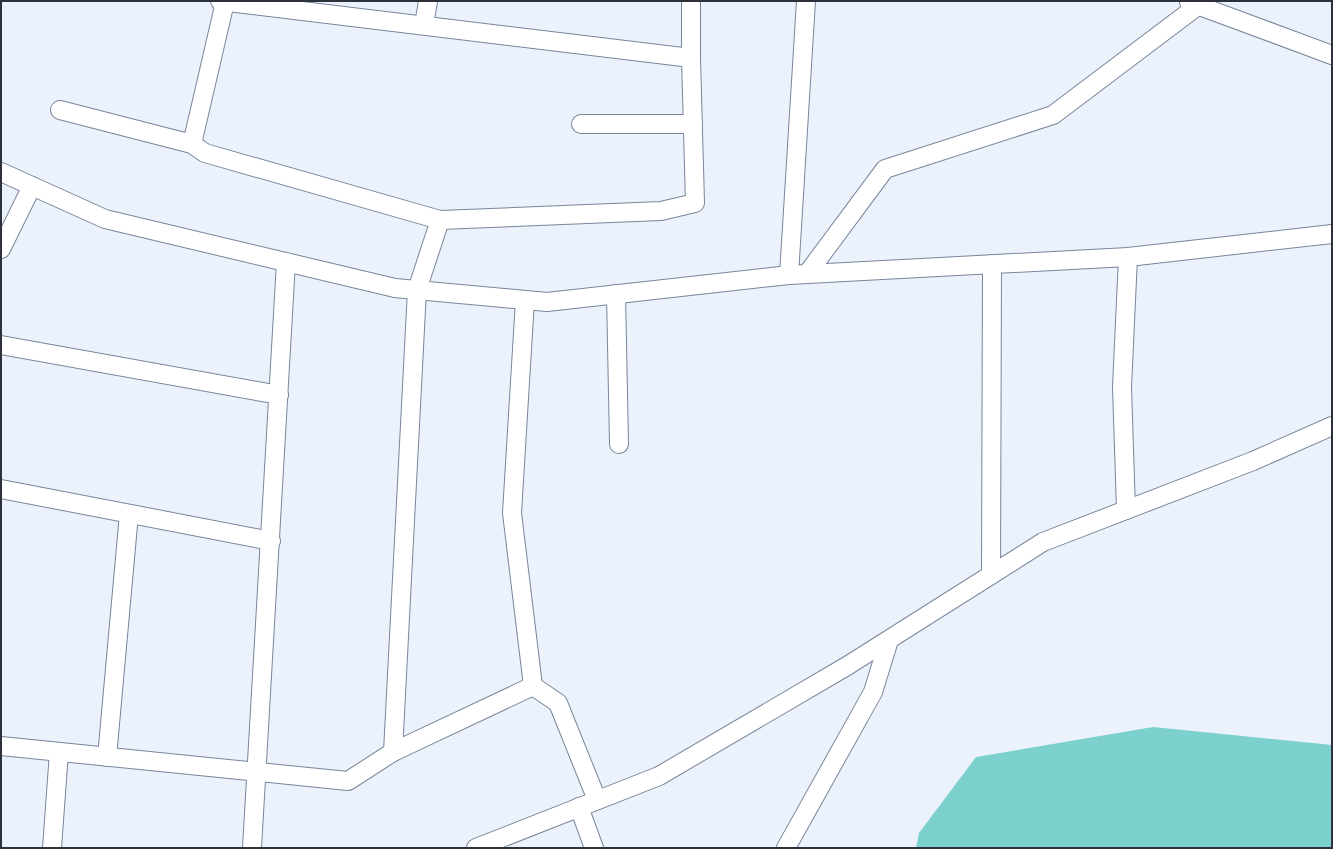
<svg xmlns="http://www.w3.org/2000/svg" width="1333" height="849" font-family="'Archivo Narrow',sans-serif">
<rect width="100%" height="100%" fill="#ecf2fc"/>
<polygon fill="#7cd1ce" points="1153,727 1332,745 1332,848 916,848 919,833 976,757"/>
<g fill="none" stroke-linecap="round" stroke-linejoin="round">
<g stroke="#78859b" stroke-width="20">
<g id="street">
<polyline points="220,1 691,58"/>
<polyline points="806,1 789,275 1128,257 1332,234"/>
<polyline points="1189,2 1332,55"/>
<polyline points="424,25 428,1"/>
<polyline points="60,110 192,144 205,153 440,220 661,211 695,203 691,58 691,1"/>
<polyline points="581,124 693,124"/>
<polyline points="192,144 225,2"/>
<polyline points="1,172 105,219 395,288 547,302 789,275"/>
<polyline points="440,220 417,290 393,752 533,686"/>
<polyline points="1,249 32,186"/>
<polyline points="807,274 885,169 1053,115 1204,1"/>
<polyline points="616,294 619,444"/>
<polyline points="525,300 512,513 533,686 558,703 597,800"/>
<polyline points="1,345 279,395"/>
<polyline points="1,489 271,541"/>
<polyline points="1126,510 1122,387 1128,257"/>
<polyline points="991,575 992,264"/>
<polyline points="1,746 348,781 393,752"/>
<polyline points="107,757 129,514"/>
<polyline points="579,807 594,848"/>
<polyline points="52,848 59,752"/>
<polyline points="252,848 286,262"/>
<polyline points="476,848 659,776 847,666 1043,542 1253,461 1332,426"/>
<polyline points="786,848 873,692 889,640"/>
</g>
</g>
<use href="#street" stroke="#fff" stroke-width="18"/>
</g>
<rect width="1333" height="849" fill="none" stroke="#2c313b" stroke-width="4"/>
</svg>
